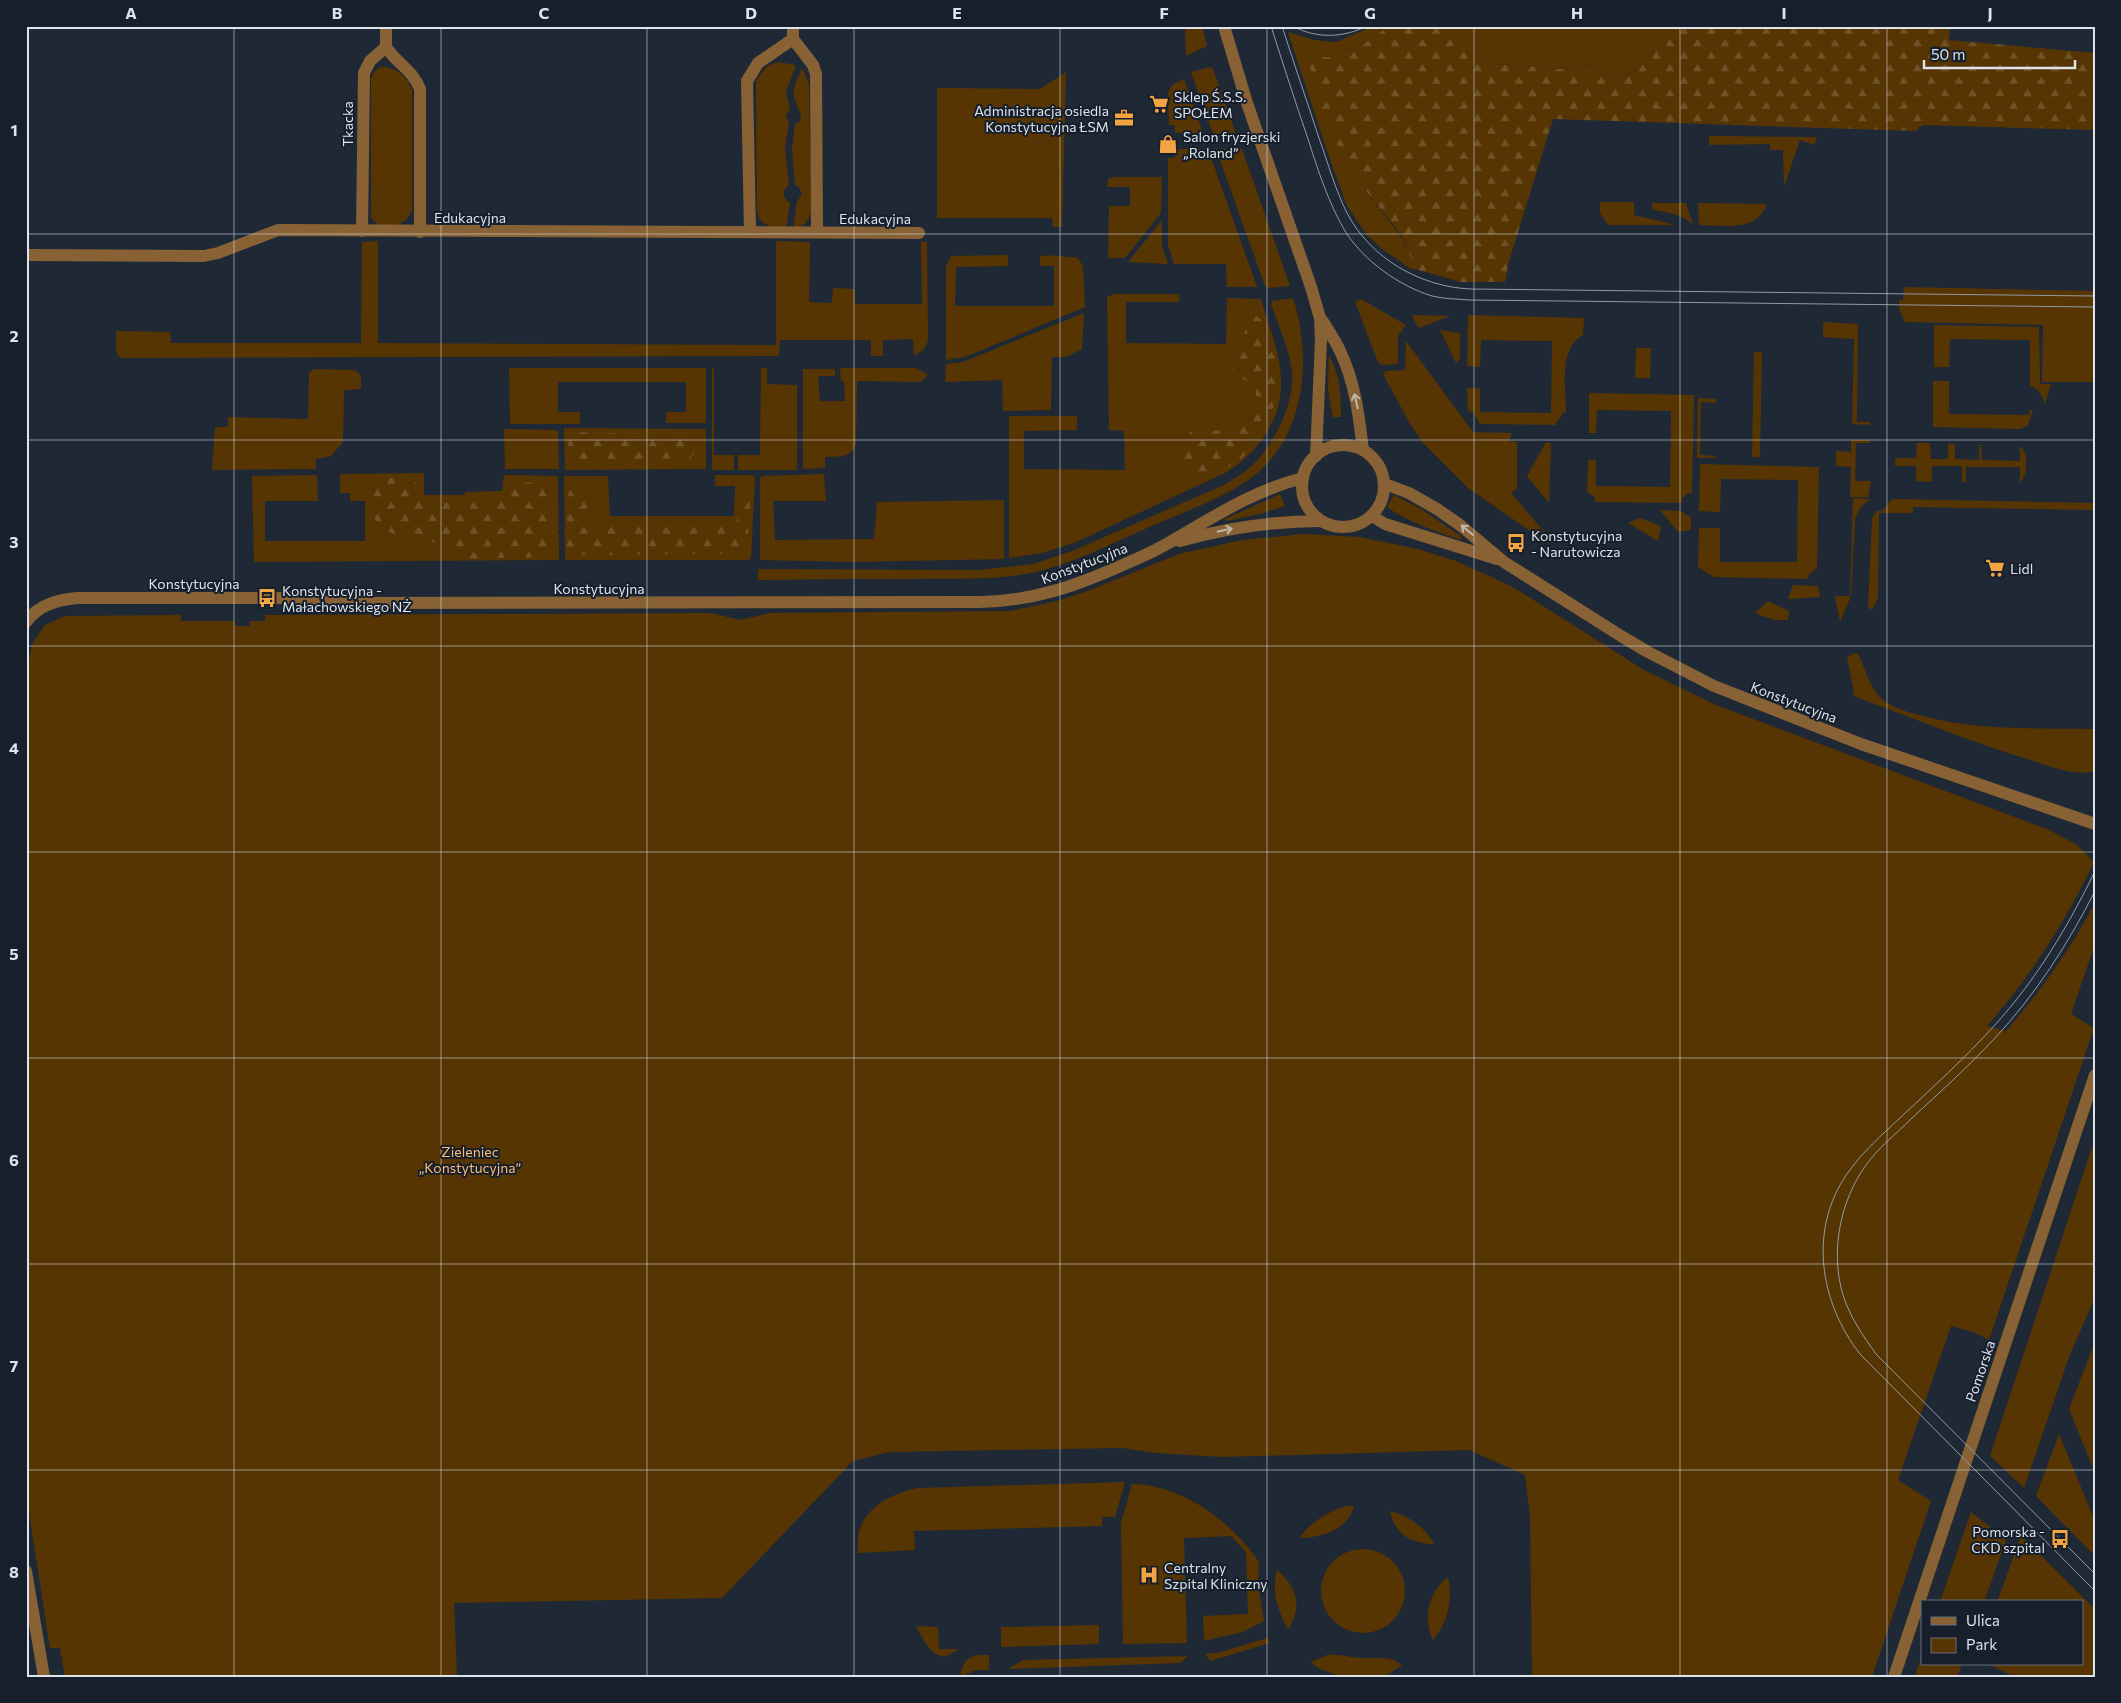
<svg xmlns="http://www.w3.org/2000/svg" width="2121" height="1703" font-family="Commissioner,sans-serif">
<defs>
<pattern id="forest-firs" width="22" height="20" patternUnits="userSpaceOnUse" patternTransform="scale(1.25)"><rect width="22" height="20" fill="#573503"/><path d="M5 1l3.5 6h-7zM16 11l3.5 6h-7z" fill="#6f5228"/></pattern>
</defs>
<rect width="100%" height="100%" fill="#1f2935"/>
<g fill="#573503">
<polygon points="1185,26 1202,26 1207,46 1186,56"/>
<polygon points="1374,26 1389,26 1368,41 1329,57 1307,57 1358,181 1403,239 1415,269 1411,269 1382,249 1367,235 1347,206 1326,148 1288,32 1314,40 1336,42"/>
<polygon points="1434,26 1667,26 1639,70 1628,74 1479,63 1455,36"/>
<path d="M 778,62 L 796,65 L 786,92 L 790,109 L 786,115 L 789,123 L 785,147 L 789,185 C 781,191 782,198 790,203 L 786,228 C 771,227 760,227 757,210 L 756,81 L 767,66 Z"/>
<path d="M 380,67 C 395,66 407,76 412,90 L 412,211 C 403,228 395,225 379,225 L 371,218 L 371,79 L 375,71 Z"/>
<polygon points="1211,67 1213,69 1236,134 1213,134 1191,72"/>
<path d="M 802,68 L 809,84 L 811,211 C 809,221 803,228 793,228 L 797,202 L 802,194 L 799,187 L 795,185 L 792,148 L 795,124 L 800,121 L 801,115 C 791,90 791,94 802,68 Z"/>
<polygon points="1066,72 1062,227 1053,227 1052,218 937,218 937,88 1040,89"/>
<polygon points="1184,79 1203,133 1175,133 1175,125 1169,125 1168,93 1172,85"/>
<polygon points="1709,136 1817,137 1814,145 1800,140 1784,187 1783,150 1770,150 1770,144 1709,145"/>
<polygon points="1175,149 1208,149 1257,287 1227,287 1226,264 1174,264 1168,245 1168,158 1175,158"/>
<polygon points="1216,149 1242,149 1290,286 1269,288 1265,286"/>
<polygon points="1113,177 1162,177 1161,213 1125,258 1108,258 1109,206 1130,206 1130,187 1107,187 1108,179"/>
<polygon points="1600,202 1634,202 1634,215 1676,225 1608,225 1600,213"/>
<path d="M 1652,203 L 1686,203 L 1693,225 C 1683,214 1669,213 1654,210 L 1652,209 Z"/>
<path d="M 1698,203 L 1767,204 C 1756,233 1725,225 1699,225 Z"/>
<polygon points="1162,220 1162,246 1168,264 1128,262"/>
<polygon points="378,241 378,343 776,345 776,241 810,242 809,302 832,303 833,288 855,289 855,304 922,304 921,242 927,242 928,341 924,349 914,356 913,339 883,340 883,356 871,356 871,340 780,340 779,356 121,358 116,352 116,331 170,332 171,343 361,343 362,242"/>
<path d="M 1008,255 L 1008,266 L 956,267 L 955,306 L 1054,306 L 1054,266 L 1040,266 L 1040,257 C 1049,253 1065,258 1077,257 L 1083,266 L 1085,307 L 965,357 L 946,360 L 946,266 L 951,256 Z"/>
<polygon points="1904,287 2095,291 2095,382 2042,382 2043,325 1905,322 1899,309 1899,300 1903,300"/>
<path d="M 1114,294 L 1179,294 L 1179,302 L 1126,302 L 1126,343 L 1226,344 L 1227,298 L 1261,299 C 1268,325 1281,354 1281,382 C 1282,421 1257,454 1225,473 L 1074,543 L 1042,553 L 1009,558 L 1009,416 L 1077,416 L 1077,430 L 1024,431 L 1024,469 L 1125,470 L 1124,431 L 1109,430 L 1107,300 L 1107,297 Z"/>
<path d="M 1293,298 C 1312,357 1306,434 1255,475 C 1226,498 1177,514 1143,530 C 1103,547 1063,569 1019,575 C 986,580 951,578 917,579 C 864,579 811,579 758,580 L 758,569 L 979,570 L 1033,564 L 1072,551 L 1224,485 C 1237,477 1251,469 1260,457 C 1278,435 1294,402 1292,373 C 1290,350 1278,325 1271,304 L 1272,301 Z"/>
<polygon points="1361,299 1406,325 1398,336 1398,364 1382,365 1378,362 1355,302"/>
<polygon points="1084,313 1082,349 1066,357 1052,357 1051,410 1003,411 1002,380 945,382 946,364 963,362"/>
<polygon points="1411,315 1450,316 1419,328"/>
<path d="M 1468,315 L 1584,318 L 1583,335 C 1558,348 1566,389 1566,412 L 1563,413 L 1555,425 L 1480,424 L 1473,412 L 1468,411 L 1467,388 L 1480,388 L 1480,412 L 1551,413 L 1552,341 L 1481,340 L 1480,367 L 1467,366 Z"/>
<polygon points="1823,322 1858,324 1857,422 1871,422 1869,425 1852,424 1854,339 1823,337"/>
<path d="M 1934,325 L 2039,327 L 2040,384 L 2051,384 L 2045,404 C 2042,395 2039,389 2030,386 L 2030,340 L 1950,339 L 1949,367 L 1934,367 Z"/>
<polygon points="1440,330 1460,333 1460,359 1456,363"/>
<polygon points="1406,341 1473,432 1512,433 1509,441 1517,442 1517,489 1511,493 1552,541 1549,544 1468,488 1423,443 1409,422 1383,374 1386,371 1405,370"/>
<polygon points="1636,348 1651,348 1650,378 1635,378"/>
<polygon points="1754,352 1762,352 1760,457 1752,457"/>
<path d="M 1329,355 C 1340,375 1341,395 1341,417 L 1333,417 L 1332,414 L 1328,388 Z"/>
<polygon points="509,368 706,368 706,423 666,423 666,412 686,412 686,382 558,382 558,412 580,412 580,424 511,424 510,421"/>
<polygon points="714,368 714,455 734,455 734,470 712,470 712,369"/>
<polygon points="761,368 767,368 767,384 797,385 797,470 738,470 738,455 760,455"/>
<path d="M 840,368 L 916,368 L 928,375 L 921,382 L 857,381 L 856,444 C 851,459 838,456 825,457 L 825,468 L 803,469 L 803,369 L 835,369 L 835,376 L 818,376 L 820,401 L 845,401 L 844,381 L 841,381 Z"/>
<path d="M 315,369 L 353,370 C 363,373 361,380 361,389 L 344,390 L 343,442 L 331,456 L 316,459 L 316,469 L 212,470 L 215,427 L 228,427 L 228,417 L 308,419 L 309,372 Z"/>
<polygon points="1933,381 1949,381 1949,414 2029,415 2030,410 2033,410 2028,425 2021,429 1933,427"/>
<polygon points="1589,393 1694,395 1692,493 1687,494 1682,498 1682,503 1595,502 1595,497 1587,492 1588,460 1596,460 1596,486 1670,487 1671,411 1597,410 1596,433 1589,433"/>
<polygon points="1698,398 1716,399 1716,403 1701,402 1700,455 1715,456 1715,458 1697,458"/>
<polygon points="564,428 706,429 706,467 705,469 565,470"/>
<polygon points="504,429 556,430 558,432 559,469 505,469"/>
<polygon points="1851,440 1869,440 1871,443 1856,443 1855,481 1871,481 1868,497 1850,497 1851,467 1836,466 1836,451 1851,452"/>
<polygon points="1546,442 1551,443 1549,503 1527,476"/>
<path d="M 1917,443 L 1930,443 L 1931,459 L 1948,459 L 1948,444 L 1955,444 L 1955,459 L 1979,460 L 1979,445 L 1981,445 L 1982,460 L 2020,461 L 2020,446 C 2029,452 2028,476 2020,483 L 2020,467 L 1966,467 L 1966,482 L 1962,482 L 1962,466 L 1932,466 L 1932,482 L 1916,481 L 1916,466 L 1895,466 L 1895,458 L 1916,458 Z"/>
<polygon points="1700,464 1819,467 1817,569 1814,570 1809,575 1808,579 1714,577 1698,567 1699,528 1720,528 1720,562 1797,562 1798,480 1721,479 1720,512 1699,511"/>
<polygon points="424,473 424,495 465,495 465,492 502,491 504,475 558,476 559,560 254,562 252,476 317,475 318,501 265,501 265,541 365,541 365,501 350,501 350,493 340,493 340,474"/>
<polygon points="824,474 826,501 773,501 775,540 874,539 877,502 1004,500 1004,559 853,562 760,560 760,478 762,476"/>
<polygon points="715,475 753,475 755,478 751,558 748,560 565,560 564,476 608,476 610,516 734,516 735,486 715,486"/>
<polygon points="1280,494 1285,506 1260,514 1226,521 1225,519"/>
<path d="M 1394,495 L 1421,509 L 1462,537 L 1461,540 C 1435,531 1410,523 1387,507 Z"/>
<polygon points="1853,498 1870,499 1860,508 1855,519 1851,596 1840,622 1835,596 1850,596"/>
<polygon points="1892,499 2095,503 2095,510 1913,507 1913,513 1879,513 1878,597 1873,609 1870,609 1868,607 1872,519 1876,511 1882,511"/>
<polygon points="1660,510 1681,511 1691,518 1691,530 1678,532"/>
<polygon points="1640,518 1661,526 1658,541 1628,523"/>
<path d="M 1304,534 L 1359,537 L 1418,549 L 1456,561 L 1513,587 L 1644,670 L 1716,705 L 2047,829 L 2077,845 L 2094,862 C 2065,922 2031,976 1987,1026 L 2006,1031 C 2041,991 2071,949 2095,902 L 2095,944 L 2071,1014 L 2094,1028 L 1989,1340 L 1973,1332 L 1951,1326 L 1898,1480 L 1931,1501 L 1872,1677 L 1532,1677 L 1530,1515 L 1525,1475 L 1469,1450 L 1222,1457 L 1156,1453 L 1122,1448 L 889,1452 L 853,1461 L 722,1598 L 454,1603 L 457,1677 L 65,1677 L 60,1648 L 50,1648 L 26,1494 L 26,675 L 32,644 L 45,625 L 65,616 L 181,615 L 181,621 L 235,621 L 235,626 L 250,626 L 250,621 L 265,621 L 265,615 L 711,613 L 740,620 L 770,613 L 1010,611 L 1057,601 L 1085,592 L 1179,554 L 1242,540 Z"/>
<polygon points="1793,585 1818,586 1820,597 1788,599"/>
<polygon points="1768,601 1789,611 1788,620 1774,620 1755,613"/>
<path d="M 1855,653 L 1858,654 C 1865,667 1868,683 1878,695 C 1889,707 1904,711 1919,715 C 1976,731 2036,728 2095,729 L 2095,771 C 2074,777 2047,765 2027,759 C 1968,741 1911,717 1853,696 L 1854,693 L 1847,657 Z"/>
<polygon points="2095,1138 2095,1297 2069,1357 2024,1488 1990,1456"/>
<polygon points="2095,1342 2095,1473 2069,1409"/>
<polygon points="2059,1434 2095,1521 2095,1556 2036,1496"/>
<path d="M 1125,1482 L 1115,1517 L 1102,1517 L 1102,1526 L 914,1531 L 915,1550 L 858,1553 C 858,1544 857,1534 861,1526 C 870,1504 896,1492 918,1488 Z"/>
<path d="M 1132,1484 C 1183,1485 1232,1522 1259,1562 L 1258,1586 L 1264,1621 L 1243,1632 L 1204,1641 L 1203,1616 L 1248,1614 L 1246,1552 L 1232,1537 L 1234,1536 L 1184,1538 L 1187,1643 L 1123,1644 L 1121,1523 Z"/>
<path d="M 1346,1506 L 1354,1506 C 1348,1530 1321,1538 1299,1538 C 1312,1521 1326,1513 1346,1506 Z"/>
<path d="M 1390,1511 C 1409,1516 1425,1527 1434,1544 C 1412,1544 1394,1534 1390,1511 Z"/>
<polygon points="1971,1512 2006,1540 1984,1602 1940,1602"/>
<polygon points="2021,1536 2095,1609 2095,1677 2015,1677 1988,1664 2082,1664 2082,1602 1997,1602"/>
<circle cx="1363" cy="1591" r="42"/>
<path d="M 1277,1570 C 1297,1587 1303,1606 1288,1630 C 1278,1610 1271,1593 1277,1570 Z"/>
<path d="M 1448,1577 C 1453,1598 1448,1623 1433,1640 C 1422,1619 1429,1591 1448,1577 Z"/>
<polygon points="1099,1625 1099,1644 1001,1647 1001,1627"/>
<path d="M 916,1626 L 938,1627 L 939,1649 L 960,1649 L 944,1657 C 929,1654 923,1638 916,1626 Z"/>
<polygon points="1267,1638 1270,1643 1210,1661 1205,1654 1221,1652"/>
<polygon points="1922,1654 1922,1664 1962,1664 1957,1677 1915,1677"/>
<path d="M 977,1655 L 989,1655 L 989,1670 L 976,1670 L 960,1677 C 962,1664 965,1659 977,1655 Z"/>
<path d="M 1327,1655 C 1340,1654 1351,1658 1364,1658 C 1378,1659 1389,1655 1402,1665 L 1384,1677 L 1341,1677 L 1318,1668 L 1311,1662 Z"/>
<polygon points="1188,1656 1180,1663 1008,1669 1023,1660"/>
</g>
<g fill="url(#forest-firs)">
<polygon points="1389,26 1434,26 1455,36 1480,63 1628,74 1639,70 1667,26 1950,26 1949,40 2095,53 2095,130 1925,125 1919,127 1917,131 1553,119 1509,261 1505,282 1461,282 1415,269 1403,237 1358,181 1327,126 1307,57 1329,57 1368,41"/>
<path d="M 1251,313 C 1266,319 1268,332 1272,346 C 1282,381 1280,399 1262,430 C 1257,441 1248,453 1239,461 C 1229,469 1212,473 1200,478 L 1194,477 L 1185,464 L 1180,443 L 1190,432 C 1208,429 1225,432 1242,429 L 1256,409 L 1256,389 L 1233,371 L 1232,359 L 1239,349 Z"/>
<path d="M 572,432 L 695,435 L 697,448 L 689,461 L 672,465 L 580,465 L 571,462 C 568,451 566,442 572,432 Z"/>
<polygon points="380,478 409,478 416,482 417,496 431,504 506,496 510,483 552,482 554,552 549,557 455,559 443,548 431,541 412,541 394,535 376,521 371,511 370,482"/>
<path d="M 745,484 L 751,488 L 747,549 L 744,554 L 578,555 L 567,552 L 567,505 L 569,491 L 582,491 C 590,505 586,513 595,527 C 643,524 689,531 737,522 L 740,495 Z"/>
</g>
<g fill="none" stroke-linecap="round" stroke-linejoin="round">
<g stroke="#886235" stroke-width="12">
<polyline points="793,26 793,39 813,65 816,74 817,232"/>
<polyline points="1224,26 1247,103 1311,287 1320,318 1321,340 1316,456"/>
<path d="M 386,47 C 396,63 413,70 420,89 L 420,232"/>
<polyline points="362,231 364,73 370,61 386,47 386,26"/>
<polyline points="750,232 747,81 758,63 793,39"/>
<polyline points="26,255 204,256 218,253 278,230 919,233"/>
<path d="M 1322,320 C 1328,330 1335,340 1340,351 C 1355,382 1359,416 1363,450"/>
<circle cx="1343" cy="486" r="41"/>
<polyline points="1385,484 1409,493 1437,509 1460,525 1504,562 1621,636 1648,652 1714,686 1861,744 2095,824"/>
<polyline points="1372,516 1385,524 1497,559"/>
<path d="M 1180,541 C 1226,528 1273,521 1321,521"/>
<path d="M 26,622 C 38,605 57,600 77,598 L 301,598 L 343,603 L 979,602 C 1034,601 1076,586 1125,564 C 1138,558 1151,553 1163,546 C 1209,520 1251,491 1303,478"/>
<polyline points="26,1571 44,1677"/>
<polyline points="1894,1677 2095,1075"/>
</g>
<g stroke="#929aa4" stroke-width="1">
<path d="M 1271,26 C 1283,64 1295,101 1308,139 C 1318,170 1328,202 1345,231 C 1363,260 1399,286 1432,296 C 1444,299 1457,299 1470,300 L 2095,307"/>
<path d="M 1282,26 C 1294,64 1307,101 1319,138 C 1328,163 1335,189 1347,213 C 1371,259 1421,287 1471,289 L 2095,296"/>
<path d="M 1293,26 C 1316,39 1343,38 1367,26"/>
<path d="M 2095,871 C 2068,927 2036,980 1994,1026 C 1965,1058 1933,1087 1901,1117 C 1882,1135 1862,1152 1847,1174 C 1808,1230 1820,1303 1860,1354 L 2095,1591"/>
<path d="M 2095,891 C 2068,944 2036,994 1995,1038 C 1969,1066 1939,1093 1911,1119 C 1896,1134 1878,1148 1866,1165 C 1840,1201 1830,1252 1843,1295 C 1850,1317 1863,1336 1876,1354 L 2095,1574"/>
</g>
</g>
<defs><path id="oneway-shaft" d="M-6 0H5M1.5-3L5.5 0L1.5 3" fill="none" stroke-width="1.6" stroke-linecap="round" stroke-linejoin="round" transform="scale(1.25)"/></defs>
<g stroke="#bfb6ac">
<use href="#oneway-shaft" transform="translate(1356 401) rotate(-103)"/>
<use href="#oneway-shaft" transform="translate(1225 530) rotate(-12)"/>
<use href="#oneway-shaft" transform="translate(1467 530) rotate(-140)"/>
</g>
<path fill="none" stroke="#dde4ec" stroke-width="1" stroke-opacity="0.55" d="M 234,26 L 234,1677M 441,26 L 441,1677M 647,26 L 647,1677M 854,26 L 854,1677M 1060,26 L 1060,1677M 1267,26 L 1267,1677M 1474,26 L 1474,1677M 1680,26 L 1680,1677M 1887,26 L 1887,1677M 26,234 L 2095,234M 26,440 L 2095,440M 26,646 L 2095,646M 26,852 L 2095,852M 26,1058 L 2095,1058M 26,1264 L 2095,1264M 26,1470 L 2095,1470"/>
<defs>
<g id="supermarket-bare" transform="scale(1.5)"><path d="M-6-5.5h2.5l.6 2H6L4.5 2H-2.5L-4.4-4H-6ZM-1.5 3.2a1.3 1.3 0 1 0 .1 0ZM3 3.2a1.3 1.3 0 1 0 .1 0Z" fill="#f3a442" stroke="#161f2b" stroke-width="2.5" paint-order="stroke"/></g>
<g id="office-bare" transform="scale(1.5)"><path d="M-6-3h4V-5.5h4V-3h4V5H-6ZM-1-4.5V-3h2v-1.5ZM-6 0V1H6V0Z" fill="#f3a442" stroke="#161f2b" stroke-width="2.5" paint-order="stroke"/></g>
<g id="shop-bare" transform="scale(1.5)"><path d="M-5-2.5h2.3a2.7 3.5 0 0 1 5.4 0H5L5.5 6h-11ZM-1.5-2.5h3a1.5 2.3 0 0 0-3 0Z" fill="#f3a442" stroke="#161f2b" stroke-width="2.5" paint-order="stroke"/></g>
<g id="bus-bare" transform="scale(1.5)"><path d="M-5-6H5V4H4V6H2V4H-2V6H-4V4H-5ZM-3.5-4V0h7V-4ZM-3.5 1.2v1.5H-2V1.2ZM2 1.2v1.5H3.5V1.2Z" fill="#f3a442" stroke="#161f2b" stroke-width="2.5" paint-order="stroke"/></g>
<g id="hospital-bare" transform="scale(1.5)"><path d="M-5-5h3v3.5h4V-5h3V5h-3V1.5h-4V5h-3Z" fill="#f3a442" stroke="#161f2b" stroke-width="2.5" paint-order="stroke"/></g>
</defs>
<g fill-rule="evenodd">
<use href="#supermarket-bare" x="1159" y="104"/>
<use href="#office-bare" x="1124" y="118"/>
<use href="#shop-bare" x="1168" y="144"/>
<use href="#bus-bare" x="1516" y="543"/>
<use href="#supermarket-bare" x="1995" y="568"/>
<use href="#bus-bare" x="267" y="598"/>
<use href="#bus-bare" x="2060" y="1539"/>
<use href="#hospital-bare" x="1149" y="1575"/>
</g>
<g text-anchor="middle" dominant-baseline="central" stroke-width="4" stroke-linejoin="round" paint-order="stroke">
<g font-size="14" fill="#dde4ec" stroke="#161f2b" text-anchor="start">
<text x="1174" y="96">Sklep Ś.S.S.<tspan x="1174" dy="16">SPOŁEM</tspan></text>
<text x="1109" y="110" text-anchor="end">Administracja osiedla<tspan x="1109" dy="16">Konstytucyjna ŁSM</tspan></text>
<text x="1183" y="136">Salon fryzjerski<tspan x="1183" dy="16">„Roland”</tspan></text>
<text x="1531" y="535">Konstytucyjna<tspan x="1531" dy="16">- Narutowicza</tspan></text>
<text x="2010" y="568">Lidl</text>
<text x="282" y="590">Konstytucyjna -<tspan x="282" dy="16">Małachowskiego NŻ</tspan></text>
<text x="2045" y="1531" text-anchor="end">Pomorska -<tspan x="2045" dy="16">CKD szpital</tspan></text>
<text x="1164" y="1567">Centralny<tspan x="1164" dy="16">Szpital Kliniczny</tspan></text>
</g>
<g font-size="14" fill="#dde4ec" stroke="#161f2b">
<text transform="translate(347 124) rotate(-90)">Tkacka</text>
<text x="470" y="217">Edukacyjna</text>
<text x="875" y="218">Edukacyjna</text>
<text transform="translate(1084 563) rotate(-21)">Konstytucyjna</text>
<text x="194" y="583">Konstytucyjna</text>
<text x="599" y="588">Konstytucyjna</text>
<text transform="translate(1794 702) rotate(21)">Konstytucyjna</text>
<text transform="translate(1980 1371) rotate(-71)">Pomorska</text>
</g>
<g font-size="14" fill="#fdbd75" stroke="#161f2b">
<text x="470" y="1151">Zieleniec<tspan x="470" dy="16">„Konstytucyjna”</tspan></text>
</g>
</g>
<rect width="2121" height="1703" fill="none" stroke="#161f2b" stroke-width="55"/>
<rect x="1921" y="1600" width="162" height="65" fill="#161f2b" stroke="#666e78"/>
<rect x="1931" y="1617" width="25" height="8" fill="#886235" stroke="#666e78"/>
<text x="1966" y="1626" font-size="15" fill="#dde4ec">Ulica</text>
<rect x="1931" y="1638" width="25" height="15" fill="#573503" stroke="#666e78"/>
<text x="1966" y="1650" font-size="15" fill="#dde4ec">Park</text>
<path d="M1924 60v8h151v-8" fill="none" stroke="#dde4ec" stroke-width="2.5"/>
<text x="1931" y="60" font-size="15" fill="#dde4ec" stroke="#161f2b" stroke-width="4" paint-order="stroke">50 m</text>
<rect x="28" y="28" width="2066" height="1648" fill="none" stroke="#dde4ec" stroke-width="2"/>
<g font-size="16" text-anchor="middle" font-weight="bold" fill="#dde4ec">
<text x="131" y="19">A</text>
<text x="337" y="19">B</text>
<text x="544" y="19">C</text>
<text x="751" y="19">D</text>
<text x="957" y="19">E</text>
<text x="1164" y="19">F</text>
<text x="1370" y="19">G</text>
<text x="1577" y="19">H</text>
<text x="1784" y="19">I</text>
<text x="1990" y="19">J</text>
<text x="14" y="136">1</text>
<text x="14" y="342">2</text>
<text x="14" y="548">3</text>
<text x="14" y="754">4</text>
<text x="14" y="960">5</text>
<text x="14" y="1166">6</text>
<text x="14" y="1372">7</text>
<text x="14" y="1578">8</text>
</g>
</svg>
